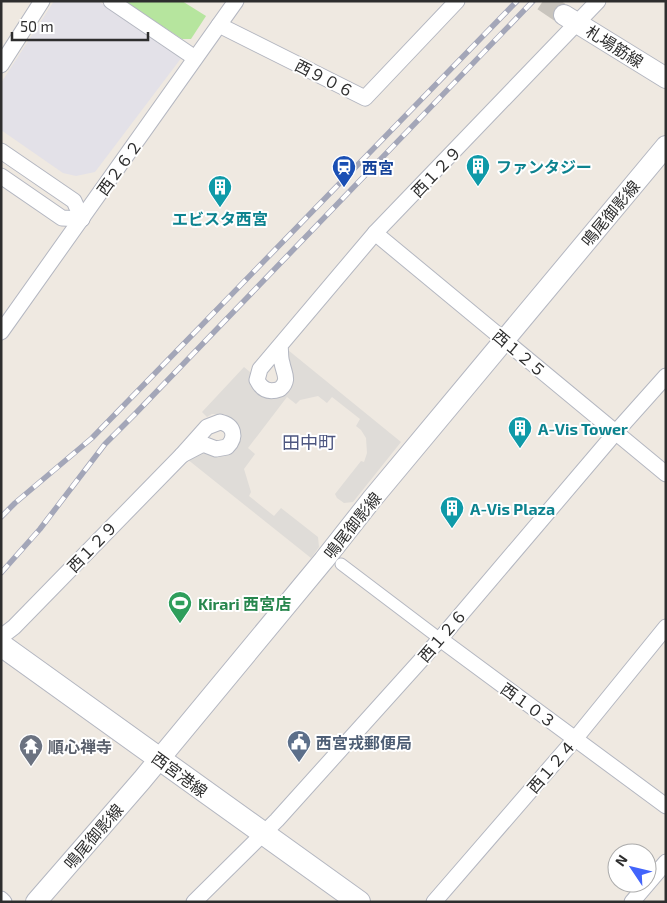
<svg xmlns="http://www.w3.org/2000/svg" width="667" height="903" font-family="'Exo 2','Noto Sans JP',sans-serif">
<rect width="100%" height="100%" fill="#efe9e1"/>
<polygon fill="#e3e1e8" points="54,1 98,1 182,57 95,172 76,176 63,173 1,130 1,83"/>
<polygon fill="#b6e59e" points="124,1 182,1 206,16 191,39 182,39"/>
<polygon fill="#dfdcd8" points="288,350 401,442 353,502 344,503 337,498 335,494 361,461 364,462 367,453 366,438 361,430 356,426 360,419 332,397 327,403 318,396 300,400 296,404 287,397 248,448 255,454 244,469 251,492 249,496 274,516 281,508 318,537 319,547 311,558 187,459 195,452 206,452 215,456 227,454 238,427 235,422 225,414 212,414 207,417 202,412 244,367 250,372 250,385 259,395 271,399 283,395 289,365"/>
<g fill="none" stroke-linecap="round" stroke-linejoin="round">
<polyline stroke="#c8c4bd" stroke-width="20" stroke-dasharray="20 10" stroke-linecap="butt" points="543,1 564,15"/>
<g stroke="#b4b7c1" stroke-width="13">
<polyline id="pedestrian" points="341,564 440,639"/>
</g>
<g stroke="#b4b7c1" stroke-width="17">
<g id="minor">
<polyline points="111,1 195,58"/>
<polyline points="219,25 365,98 457,1"/>
<polyline points="1,65 42,1"/>
<polyline points="1,151 74,201 82,219"/>
<polyline points="1,176 62,218 82,219"/>
<polyline points="375,233 666,474"/>
<polyline points="1,332 236,1"/>
<path d="M 280,346 C 281,351 280,358 282,363 C 284,374 290,380 280,389 C 269,393 262,390 257,380 L 260,369 L 375,233 L 598,1"/>
<path d="M 220,422 C 234,425 237,437 227,447 L 216,449 L 203,444 L 182,455 L 207,427 Z"/>
<polyline points="1,637 14,627 182,455"/>
<polyline points="440,639 666,806"/>
<polyline points="1,899 4,902"/>
<polyline points="194,902 277,820 440,639 616,432 666,376"/>
<polyline points="434,902 575,739 666,627"/>
<polyline points="632,902 666,862"/>
</g>
</g>
<g stroke="#b4b7c1" stroke-width="22">
<g id="tertiary">
<polyline points="564,15 666,78"/>
<polyline points="36,902 142,780 324,560 372,499 666,146"/>
</g>
</g>
<g stroke="#b4b7c1" stroke-width="24">
<polyline id="secondary" points="1,645 359,902"/>
</g>
<use href="#pedestrian" stroke="#fff" stroke-width="11"/>
<use href="#minor" stroke="#fff" stroke-width="15"/>
<use href="#tertiary" stroke="#fff" stroke-width="20"/>
<use href="#secondary" stroke="#fff" stroke-width="22"/>
<g stroke="#a3a6b8" stroke-width="5.5">
<g id="rail">
<polyline points="1,517 15,503 92,438 517,1"/>
<polyline points="1,573 40,529 105,444 135,414 533,1"/>
</g>
</g>
<use href="#rail" stroke="#fff" stroke-width="4" stroke-dasharray="11" stroke-linecap="butt"/>
</g>
<defs>
<g id="building-pin" transform="scale(1.25)"><path d="M0 17L-7.5 6A9.5 9.5 0 1 1 7.5 6Z" fill="#0f9aa8" stroke="#fff"/><path d="M-4-6H4V6H1V3H-1V6H-4ZM-2.5-4.3h1.7v1.8h-1.7ZM.8-4.3h1.7v1.8H.8ZM-2.5-1h1.7V.8h-1.7ZM.8-1h1.7V.8H.8Z" fill="#fff"/></g>
<g id="station-pin" transform="scale(1.25)"><path d="M0 17L-7.5 6A9.5 9.5 0 1 1 7.5 6Z" fill="#1a4fb4" stroke="#fff"/><path d="M-3-6H3Q5-6 5-4V2Q5 4 3 4L4.5 6H3L1.5 4h-3L-3 6H-4.5L-3 4Q-5 4-5 2V-4Q-5-6-3-6ZM-3.5-4v3h7v-3ZM-3.5 1v1.5H-2V1ZM2 1v1.5H3.5V1Z" fill="#fff"/></g>
<g id="stadium-pin" transform="scale(1.25)"><path d="M0 17L-7.5 6A9.5 9.5 0 1 1 7.5 6Z" fill="#2e9e5b" stroke="#fff"/><path d="M0-5a6.5 5 0 1 0 0 10a6.5 5 0 1 0 0-10ZM-3.5-1.8h7v3.6h-7Z" fill="#fff"/></g>
<g id="civic-pin" transform="scale(1.25)"><path d="M0 17L-7.5 6A9.5 9.5 0 1 1 7.5 6Z" fill="#5c6f8a" stroke="#fff"/><path d="M-.6-6.5H3V-4.5H.6V-3L4-1V1h2V6H-6V1h2V-1L-.6-3ZM-1.2 2.5V6h2.4V2.5Z" fill="#fff"/></g>
<g id="temple-pin" transform="scale(1.25)"><path d="M0 17L-7.5 6A9.5 9.5 0 1 1 7.5 6Z" fill="#6b7280" stroke="#fff"/><path d="M0-6L5-2H3V0L6.5 2.5H4V6H1.5V3h-3V6H-4V2.5H-6.5L-3 0V-2H-5Z" fill="#fff"/></g>
</defs>
<g fill-rule="evenodd">
<use href="#building-pin" x="478" y="166"/>
<use href="#station-pin" x="344" y="167"/>
<use href="#building-pin" x="220" y="187"/>
<use href="#building-pin" x="520" y="428"/>
<use href="#building-pin" x="452" y="508"/>
<use href="#stadium-pin" x="180" y="603"/>
<use href="#civic-pin" x="299" y="742"/>
<use href="#temple-pin" x="31" y="746"/>
</g>
<g text-anchor="middle" dominant-baseline="central" stroke-width="4" stroke-linejoin="round" paint-order="stroke">
<g font-size="16" fill="#2e2e2e" stroke="#fff">
<text transform="translate(615 46) rotate(32)">札場筋線</text>
<text transform="translate(325 78) rotate(27)">西９０６</text>
<text transform="translate(119 167) rotate(-54)">西２６２</text>
<text transform="translate(436 171) rotate(-46)">西１２９</text>
<text transform="translate(610 213) rotate(-50)">鳴尾御影線</text>
<text transform="translate(520 353) rotate(40)">西１２５</text>
<text transform="translate(352 525) rotate(-51)">鳴尾御影線</text>
<text transform="translate(92 546) rotate(-46)">西１２９</text>
<text transform="translate(442 635) rotate(-49)">西１２６</text>
<text transform="translate(529 705) rotate(36)">西１０３</text>
<text transform="translate(551 766) rotate(-49)">西１２４</text>
<text transform="translate(180 774) rotate(36)">西宮港線</text>
<text transform="translate(93 836) rotate(-49)">鳴尾御影線</text>
</g>
<g font-size="16" font-weight="bold" fill="#0d838f" stroke="#fff" text-anchor="start">
<text x="496" y="166">ファンタジー</text>
<text x="220" y="218" text-anchor="middle">エビスタ西宮</text>
<text x="538" y="428">A-Vis Tower</text>
<text x="470" y="508">A-Vis Plaza</text>
</g>
<g font-size="16" font-weight="bold" fill="#164399" stroke="#fff" text-anchor="start">
<text x="362" y="167">西宮</text>
</g>
<g font-size="16" font-weight="bold" fill="#27864d" stroke="#fff" text-anchor="start">
<text x="198" y="603">Kirari 西宮店</text>
</g>
<g font-size="16" font-weight="bold" fill="#4e5e75" stroke="#fff" text-anchor="start">
<text x="316" y="742">西宮戎郵便局</text>
</g>
<g font-size="16" font-weight="bold" fill="#5b616d" stroke="#fff" text-anchor="start">
<text x="48" y="746">順心禅寺</text>
</g>
<g font-size="18" fill="#4d5680" stroke="#fff">
<text x="309" y="442">田中町</text>
</g>
</g>
<rect width="667" height="903" fill="none" stroke="#2e2e2e" stroke-width="5"/>
<g transform="translate(632 868) rotate(305)"><circle r="24" fill="#ffffff" stroke="#ababab"/>
<path d="M0-4L9 19L0 12L-9 19Z" fill="#4264fb"/>
<text y="-8" font-size="14" font-weight="bold" text-anchor="middle" fill="#2e2e2e">N</text>
</g>
<path d="M12 32v8h136v-8" fill="none" stroke="#2e2e2e" stroke-width="2.5"/>
<text x="20" y="32" font-size="15" fill="#2e2e2e" stroke="#ffffff" stroke-width="4" paint-order="stroke">50 m</text>
</svg>
